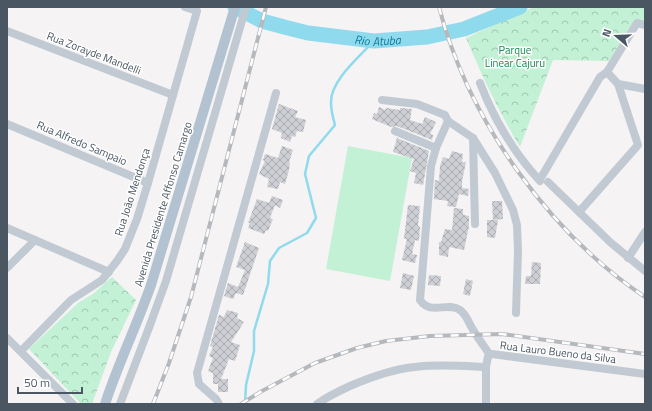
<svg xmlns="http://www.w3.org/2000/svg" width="652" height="411" font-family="'Titillium Web',sans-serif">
<defs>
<pattern id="forest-crowns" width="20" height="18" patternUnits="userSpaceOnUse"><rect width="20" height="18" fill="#c3f1d5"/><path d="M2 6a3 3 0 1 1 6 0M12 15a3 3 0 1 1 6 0" fill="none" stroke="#a0c6b0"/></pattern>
<pattern id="building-cross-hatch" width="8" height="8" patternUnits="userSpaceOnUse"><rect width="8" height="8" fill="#cdcfd5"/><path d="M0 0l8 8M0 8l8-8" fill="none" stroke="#a8abb0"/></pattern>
</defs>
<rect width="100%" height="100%" fill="#f5f3f3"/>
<polygon fill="#c3f1d5" points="348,146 412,158 390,281 326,269"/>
<g fill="url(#forest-crowns)">
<path d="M 534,7 L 645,7 L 645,20 L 635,19 L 609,61 L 553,60 L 520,147 C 499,112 482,76 466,38 Z"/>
<polygon points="112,277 136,300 111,352 92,404 81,404 29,349 78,303 94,293"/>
</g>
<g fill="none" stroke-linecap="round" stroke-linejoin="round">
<path stroke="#90daee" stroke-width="2.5" d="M 245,404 L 246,385 L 254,351 L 254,331 L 268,284 L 270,261 L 279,248 L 307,233 L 316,218 L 305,174 L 309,156 L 335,125 C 333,118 331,110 331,103 C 330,81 359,57 374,41"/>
<path stroke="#90daee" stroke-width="15" id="s1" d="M 235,7 L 262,21 L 288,28 L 308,33 L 374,41 L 427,37 L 464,29 L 520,7"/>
</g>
<g fill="url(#building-cross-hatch)">
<polygon points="279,104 298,111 295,117 306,120 303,132 297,131 295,137 292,136 290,142 281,138 282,133 272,129"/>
<polygon points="379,107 385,110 386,108 400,110 400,108 412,109 410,120 422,124 425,117 436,122 430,134 433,135 432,140 397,126 391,127 372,119 374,113 377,114"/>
<polygon points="397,138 429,151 423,185 414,183 416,173 410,171 414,159 393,152"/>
<polygon points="282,146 293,150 289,162 290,162 289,170 285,184 280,182 278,189 267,187 269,179 259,174 265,161 263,160 265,154 278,158"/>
<polygon points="452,151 463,154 462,162 466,162 462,181 462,188 469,189 468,196 459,194 456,207 447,206 448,201 434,199 435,180 439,181 440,166 443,157 449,159"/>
<polygon points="272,196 283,200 280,208 275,205 270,218 273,219 268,231 266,230 264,234 248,228 250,223 248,223 257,199 269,203"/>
<polygon points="492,201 502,201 503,219 493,220"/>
<polygon points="408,205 420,206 418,226 420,227 419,241 415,240 412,254 417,255 415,263 402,260 407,239 404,239"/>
<polygon points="454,208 463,209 463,215 469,216 469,226 464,250 449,247 448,257 439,255 439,242 441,242 445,229 452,230"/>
<polygon points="487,220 498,220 495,238 487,237"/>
<polygon points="245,242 259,248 243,295 236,293 233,299 224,296 228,283 238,287 245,270 236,267"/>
<polygon points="532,262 541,263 540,284 525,284 526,276 531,276"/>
<polygon points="403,273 414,276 411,290 400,288"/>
<polygon points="429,275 441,276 440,286 428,285"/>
<polygon points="466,279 473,281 470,296 463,294"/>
<polygon points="227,310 238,313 237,318 244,322 231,342 240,345 235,361 229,359 221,379 228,379 228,392 218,392 218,384 213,384 213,373 208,371 213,358 209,356 213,347 210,346 219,315 224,317"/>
</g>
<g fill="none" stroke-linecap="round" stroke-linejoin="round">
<g stroke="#c1cad2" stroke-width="8">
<polyline points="7,31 173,95"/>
<path d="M 480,83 C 494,119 514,153 540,181"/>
<polyline points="618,84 645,89"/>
<path d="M 382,100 L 417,104 L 445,115 L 448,121 L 436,148 L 431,166 L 420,300 C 431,316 447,301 460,310 C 467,315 468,322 472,328 C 477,337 484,346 490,355"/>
<polyline points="448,121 473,138 495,173 513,210 517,225 518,251 516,313"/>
<polyline points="7,124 148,183"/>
<polyline points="395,131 436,148"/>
<polyline points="473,138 475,224"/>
<polyline points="542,176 600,77 607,72 637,23 645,25"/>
<polyline points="548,182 610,242 645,271"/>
<polyline points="579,212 638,145 618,84 607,72"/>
<polyline points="7,228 109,272"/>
<polyline points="628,258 645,232"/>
<polyline points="7,268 35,240"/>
<polyline points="7,338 73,404"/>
<polyline points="21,351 71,300 102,280 117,261 125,249 137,219 148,183 197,11 185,7"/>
<polyline points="486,367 486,404"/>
<polyline points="120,404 150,325 166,281 246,7"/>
<polyline points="219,404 216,399 199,384 197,373 276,93"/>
<path d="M 317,404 C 327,397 339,391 350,386 C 371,377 392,369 415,367 C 438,364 463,366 486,367 L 488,356 L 492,354 L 645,374"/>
</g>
<path stroke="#b3c2d1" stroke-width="10" d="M 105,404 C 118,364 137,325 151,285 L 235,7"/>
<g stroke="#b5b8bd" stroke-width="4">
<g id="rail">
<path d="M 439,7 C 468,119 549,233 645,297"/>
<polyline points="153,404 169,363 191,297 266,7"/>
<polyline points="241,404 262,391 315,363 357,348 386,341 430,336 502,334 645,354"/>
</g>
</g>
<use href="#rail" stroke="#fff" stroke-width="2.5" stroke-dasharray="8" stroke-linecap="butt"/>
</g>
<g text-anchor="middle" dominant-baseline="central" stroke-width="3" stroke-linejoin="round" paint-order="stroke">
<g font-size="11" fill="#17864f" stroke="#fff">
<text x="515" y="50">Parque<tspan x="515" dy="13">Linear Cajuru</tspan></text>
</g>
<g font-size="11" fill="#4a5661" stroke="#fff">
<text transform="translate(94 53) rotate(21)">Rua Zorayde Mandelli</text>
<text transform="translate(82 143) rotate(23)">Rua Alfredo Sampaio</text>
<text transform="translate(132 192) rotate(-72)">Rua João Mendonça</text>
<text transform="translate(163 204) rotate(-73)">Avenida Presidente Affonso Camargo</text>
<text transform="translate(558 352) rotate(7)">Rua Lauro Bueno da Silva</text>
</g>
<g font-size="12" font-style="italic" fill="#0c7c9b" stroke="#fff">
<text stroke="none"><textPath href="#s1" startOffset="148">Rio Atuba</textPath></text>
</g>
</g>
<rect width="652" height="411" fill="none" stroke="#4a5661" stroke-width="16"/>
<g transform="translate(616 36) rotate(289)" stroke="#ffffff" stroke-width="3" paint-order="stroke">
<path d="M0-3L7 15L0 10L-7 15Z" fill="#4a5661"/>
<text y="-6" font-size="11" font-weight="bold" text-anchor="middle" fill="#4a5661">N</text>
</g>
<path d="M18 387v6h64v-6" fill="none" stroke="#4a5661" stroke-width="2"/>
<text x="24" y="387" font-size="12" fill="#4a5661" stroke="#ffffff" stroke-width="3" paint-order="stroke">50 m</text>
</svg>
